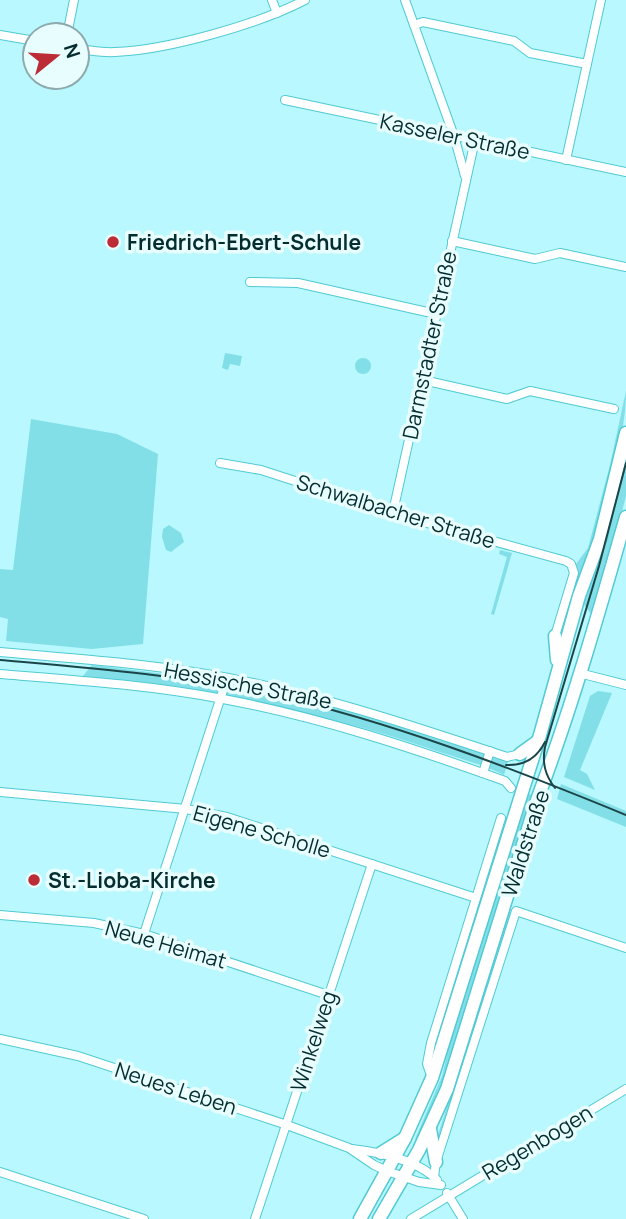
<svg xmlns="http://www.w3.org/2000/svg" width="626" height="1219" font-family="Manrope,sans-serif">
<rect width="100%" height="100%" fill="#b8f8fe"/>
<g fill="#83dfe7">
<polygon points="225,353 242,356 240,366 230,364 228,370 222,368"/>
<circle cx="363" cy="366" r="8"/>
<path d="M 626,391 C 626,422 618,452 610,482 C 598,525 585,566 570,608 L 568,607 L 578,573 L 576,564 L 588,548 L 610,465 Z"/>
<polygon points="31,419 117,434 158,454 143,644 92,649 6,641 8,619 0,617 0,569 13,570"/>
<polygon points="626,454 626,496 596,610 593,609 591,614 582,602"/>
<polygon points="169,525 181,533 184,542 171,552 166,550 162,537 163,529"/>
<polygon points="500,550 512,553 494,615 491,614 507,557 499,554"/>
<path d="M 92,665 L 214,680 L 321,703 L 419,732 L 508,762 L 504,775 C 480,763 453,757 428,748 C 315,710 200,688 82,677 Z"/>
<polygon points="598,691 612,693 580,770 587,774 595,790 564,777 590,696"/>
<polygon points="561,784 626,811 626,827 557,799"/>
<polygon points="527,794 534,795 445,1077 418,1140 415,1139 442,1076 453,1029"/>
<polygon points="499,840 500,842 433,1054 431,1053"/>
<polygon points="511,906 510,915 438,1146 435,1144"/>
</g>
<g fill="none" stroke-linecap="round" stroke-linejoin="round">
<g stroke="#50cad3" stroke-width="10">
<g id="minor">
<polyline points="272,0 277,13"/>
<polyline points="405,0 454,136 465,176"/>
<polyline points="414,25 423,22 514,41 530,53 587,64"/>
<polyline points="0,35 35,41"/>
<polyline points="67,35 74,0"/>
<path d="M 77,49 C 90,50 102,53 115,52 C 168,50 259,24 305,0"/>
<polyline points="285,100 626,172"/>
<polyline points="566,160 601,0"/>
<polyline points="452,241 535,259 560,253 626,267"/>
<polyline points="250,282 298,283 436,314"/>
<polyline points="423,380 507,399 530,391 614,409"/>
<polyline points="220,463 261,470 416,520 566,561 571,564 574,573 555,636"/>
<polyline points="393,512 475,140"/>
<path d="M 0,652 C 69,658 138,663 206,674 C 309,691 408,724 507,757 L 520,754"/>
<polyline points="579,673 626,685"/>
<path d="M 0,674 C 75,680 149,685 223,699 C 320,717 413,748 505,781 L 511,788"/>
<polyline points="483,773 490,751"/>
<polyline points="0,792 186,809 227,817 476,898"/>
<polyline points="0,915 94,923 144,934 328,995"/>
<polyline points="144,934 227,678"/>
<polyline points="0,1039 78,1056 287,1125 349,1148 374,1165 387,1171 419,1182 441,1185"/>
<polyline points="432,1078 427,1064 431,1043 501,818"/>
<path d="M 352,1149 C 378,1152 418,1160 437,1180"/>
<polyline points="0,1172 144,1219"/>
<polyline points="434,1177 436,1162 516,911 626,948"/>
<polyline points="447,1193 463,1219"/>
<polyline points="255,1219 372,864"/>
<polyline points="411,1219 626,1089"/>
</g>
</g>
<g stroke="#50cad3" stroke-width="15">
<g id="secondary">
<polyline points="555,636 557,660"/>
<polyline points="520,754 538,741"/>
<polyline points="430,1129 436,1162"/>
<polyline points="381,1153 405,1138"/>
<polyline points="360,1219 405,1138 432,1078 540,735 579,596 600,539 626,433"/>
<path d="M 379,1219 L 419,1150 L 447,1089 L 537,800 C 572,707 599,612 626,517"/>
</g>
</g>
<use href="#minor" stroke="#fff" stroke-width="8"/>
<use href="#secondary" stroke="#fff" stroke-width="12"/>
<g stroke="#1b4649" stroke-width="2">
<path d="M 0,660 C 90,668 180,675 269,694 C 392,722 509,767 626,815"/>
<path d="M 506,765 C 524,766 537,758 545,742"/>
<path d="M 555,788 C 545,775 542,763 545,747 L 599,566 L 626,463"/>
</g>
</g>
<g fill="#bc2c37" stroke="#e8fdfe" stroke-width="2.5">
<circle cx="113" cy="242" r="7"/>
<circle cx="34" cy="880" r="7"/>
</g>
<g text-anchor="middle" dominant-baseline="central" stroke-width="7" stroke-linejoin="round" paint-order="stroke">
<g font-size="21" fill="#052d30" stroke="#e8fdfe">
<text transform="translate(455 136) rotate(12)">Kasseler Straße</text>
<text transform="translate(429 345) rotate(-78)">Darmstadter Straße</text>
<text transform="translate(396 511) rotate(17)">Schwalbacher Straße</text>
<text transform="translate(248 685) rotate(11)">Hessische Straße</text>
<text transform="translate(262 831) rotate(16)">Eigene Scholle</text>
<text transform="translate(525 843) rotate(-72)">Waldstraße</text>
<text transform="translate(166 944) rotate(16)">Neue Heimat</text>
<text transform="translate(313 1041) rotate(-72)">Winkelweg</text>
<text transform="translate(176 1088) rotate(18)">Neues Leben</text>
<text transform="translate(537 1142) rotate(-31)">Regenbogen</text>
</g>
<g font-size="21" font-weight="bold" fill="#052d30" stroke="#e8fdfe" text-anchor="start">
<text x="127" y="242">Friedrich-Ebert-Schule</text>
<text x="48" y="880">St.-Lioba-Kirche</text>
</g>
</g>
<g transform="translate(56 56) rotate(72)"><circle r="33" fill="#e8fdfe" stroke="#8daaac" stroke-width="2"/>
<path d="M0-5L12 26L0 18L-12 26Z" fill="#bc2c37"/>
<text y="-10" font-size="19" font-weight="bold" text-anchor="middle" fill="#052d30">N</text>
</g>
</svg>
